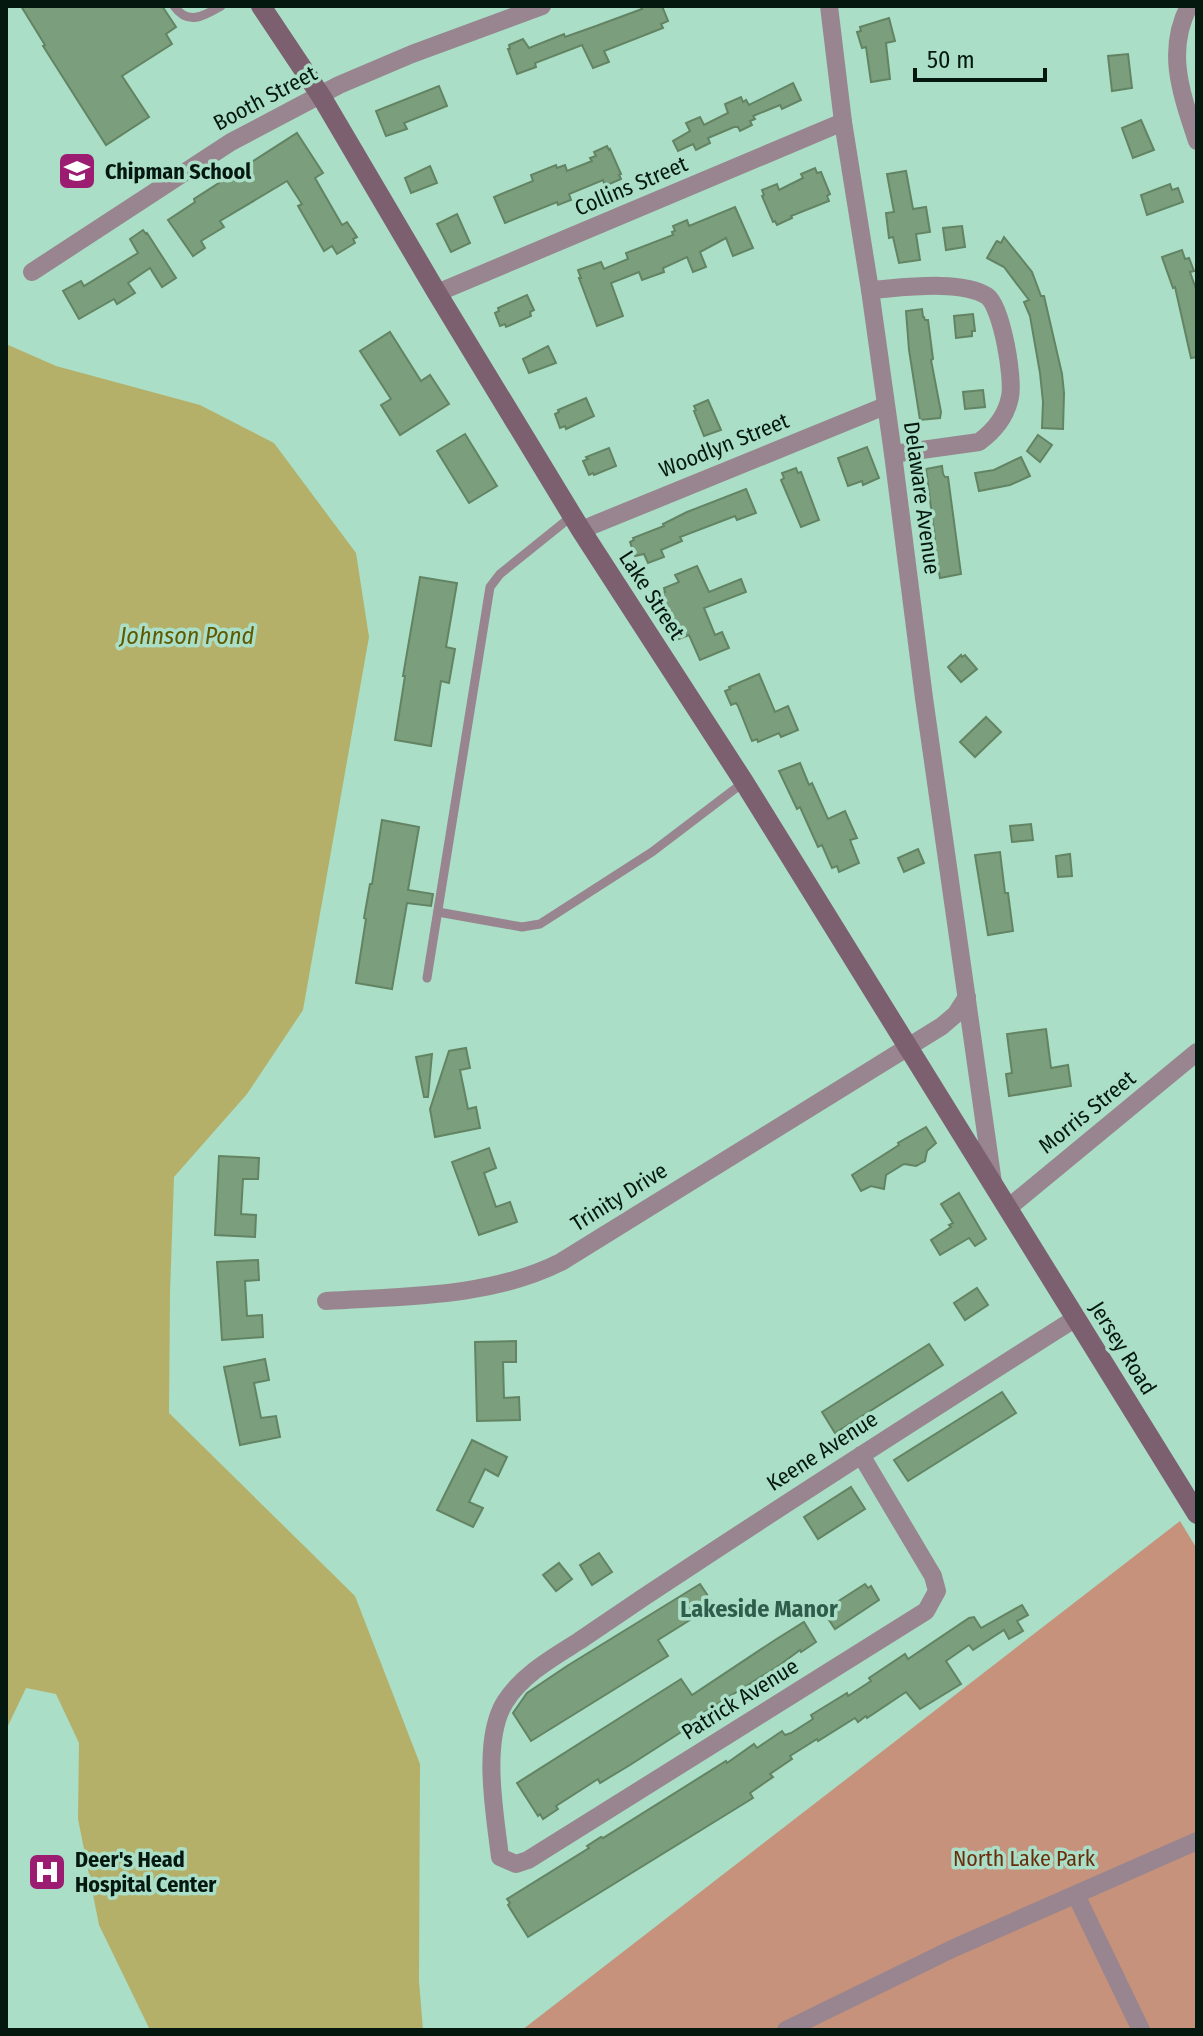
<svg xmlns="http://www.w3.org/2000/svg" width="1203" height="2036" font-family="'Fira Sans Condensed',sans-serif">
<rect width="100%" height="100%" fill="#aadec6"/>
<polygon fill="#c6927b" points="1180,1521 1197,1549 1197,2030 522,2030"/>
<polygon fill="#b4b06a" points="6,344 56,366 200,405 274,443 356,553 369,637 303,1010 247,1094 174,1177 170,1293 169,1413 355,1596 420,1764 419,1981 423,2030 150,2030 99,1925 78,1819 79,1743 56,1694 26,1688 6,1730"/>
<g fill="#7b9e7c" stroke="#628463" stroke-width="2">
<polygon points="21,6 162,6 176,27 166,34 172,44 122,76 149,117 106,145 43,46 45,45"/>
<polygon points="640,6 662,6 668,21 661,24 663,28 604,51 609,62 593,68 582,45 535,63 536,67 517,74 508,49 510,49 509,45 523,39 529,48 564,34 565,37 596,26 642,9"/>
<polygon points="889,18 895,41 886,43 890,79 871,82 866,47 862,48 857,32 861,31 860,27"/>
<polygon points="1128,54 1132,88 1112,91 1108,56"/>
<polygon points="793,83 801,100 782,109 780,105 753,116 755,119 750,121 752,125 740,131 738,127 734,127 708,138 710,143 696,150 693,144 678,151 673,141 690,131 686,123 700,117 704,125 728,113 725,104 741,97 743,102 746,100 749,105"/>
<polygon points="439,86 447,106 404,123 407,129 386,136 376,111"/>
<polygon points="1141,120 1154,150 1133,158 1122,128"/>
<polygon points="297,133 323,173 315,178 342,225 347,222 357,237 353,239 355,243 337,254 332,246 324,251 298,206 302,204 287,181 220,221 224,227 201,241 205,248 193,256 168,220 195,202 194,199"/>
<polygon points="607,146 609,150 610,149 621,174 619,175 621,179 605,186 603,180 569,194 571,200 558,205 557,202 505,223 494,197 533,181 531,175 556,165 557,168 565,165 567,171 592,161 590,158 596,156 594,152"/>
<polygon points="430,166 437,183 411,193 405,178"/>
<polygon points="815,168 817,173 821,172 830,194 827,196 829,201 791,216 792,218 777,225 775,221 773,222 762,196 764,195 762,190 777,184 779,190 803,178 801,174"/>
<polygon points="906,171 913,209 926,207 930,232 916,234 920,260 899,263 893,237 889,238 886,213 894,212 887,174"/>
<polygon points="1170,184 1172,190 1178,188 1183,202 1147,215 1141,195"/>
<polygon points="735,207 753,248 733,256 726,238 700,252 706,267 693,272 687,257 663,268 664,272 642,280 639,272 611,283 623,316 597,326 579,278 581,278 578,270 601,262 604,269 628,259 626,253 673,235 672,232 675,231 673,226 687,220 689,226"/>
<polygon points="457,214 470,243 451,252 437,224"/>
<polygon points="962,226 965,247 946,250 943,228"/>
<polygon points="143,230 146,234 147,233 176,278 162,287 150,268 128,283 135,293 117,304 114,299 79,319 63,291 81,281 84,286 138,253 130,239"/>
<polygon points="1004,237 1032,272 1041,296 1044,296 1062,374 1064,393 1063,429 1042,428 1043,402 1040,373 1030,316 1024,302 1029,300 1004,267 987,258 996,242 997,241 1001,243"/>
<polygon points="1182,250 1185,259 1189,258 1194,271 1190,272 1197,292 1197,357 1191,358 1175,287 1173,288 1162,257"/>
<polygon points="527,295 534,310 530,312 531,316 506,327 505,324 500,326 495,313 499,311 498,308"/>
<polygon points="922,309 923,317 924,317 925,320 928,320 933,359 931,360 941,412 940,418 920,420 909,350 906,311"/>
<polygon points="973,314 975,331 972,331 972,336 956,338 954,316"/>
<polygon points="390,332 421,381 430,375 449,404 400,435 381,405 391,399 360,351"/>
<polygon points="548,346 556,363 529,373 523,359"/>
<polygon points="983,390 985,407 965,409 963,392"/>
<polygon points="586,398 594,416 566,429 565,426 560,428 555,414 559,412 558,410"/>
<polygon points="708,400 721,430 704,436 694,411 696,410 694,406"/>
<polygon points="465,434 497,486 469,503 437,451"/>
<polygon points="1038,435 1052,445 1040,462 1027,451"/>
<polygon points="867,447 879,478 863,485 862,481 848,486 838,458"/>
<polygon points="609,448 616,466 594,475 593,473 589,475 583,461 588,459 586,457"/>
<polygon points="1021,457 1030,476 1010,485 979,491 975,473 994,470"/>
<polygon points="942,466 943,474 945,477 948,477 961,574 940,578 933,539 935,539 926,469"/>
<polygon points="796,468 798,473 801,472 819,520 801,527 781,480 784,478 782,473"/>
<polygon points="746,489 756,513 737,520 735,516 680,537 682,541 661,550 664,557 648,563 644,554 635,556 630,542 634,540 633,538 664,526 663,524 687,512"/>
<polygon points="697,566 709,592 741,579 746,592 704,608 715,635 722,632 729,648 700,660 689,635 679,639 660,594 665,592 664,588 679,582 675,575"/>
<polygon points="420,577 457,583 446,647 455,649 449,683 441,681 431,746 395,740 405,676 403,676"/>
<polygon points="961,655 962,657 965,655 977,669 961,682 948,667"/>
<polygon points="759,674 775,712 788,706 798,730 781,737 779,733 758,742 757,739 752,741 738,706 736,703 731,705 725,691 730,689 729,687"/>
<polygon points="986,717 1001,732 975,757 960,742"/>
<polygon points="800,763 809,785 812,783 828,819 845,811 857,838 850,840 859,863 839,872 837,866 832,868 822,845 818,847 800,807 797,809 779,771"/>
<polygon points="382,820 419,827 408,890 433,894 431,906 407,903 392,989 356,983 366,919 364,918 370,884 372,884"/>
<polygon points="1031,824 1033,840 1012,842 1010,826"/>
<polygon points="918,849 924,863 904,872 898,858"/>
<polygon points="1000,852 1005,893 1008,893 1013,931 988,935 975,855"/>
<polygon points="1070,854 1072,876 1058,877 1056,856"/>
<polygon points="1046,1029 1051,1068 1068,1065 1071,1086 1009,1096 1006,1074 1012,1073 1007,1034"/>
<polygon points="466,1048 470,1068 460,1070 468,1109 476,1107 480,1128 435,1137 430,1109 449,1051"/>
<polygon points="432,1054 428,1097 424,1097 416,1057"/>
<polygon points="926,1127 936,1143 927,1151 925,1161 916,1166 904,1164 886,1175 884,1189 871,1186 861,1191 852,1175 899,1145 898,1143"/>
<polygon points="489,1148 496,1168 484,1173 496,1207 510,1202 517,1222 479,1235 452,1162"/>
<polygon points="219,1156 259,1158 258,1179 243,1179 241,1214 256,1215 255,1237 215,1235"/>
<polygon points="959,1193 986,1239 975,1246 969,1238 940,1255 931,1240 951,1227 949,1225 953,1223 941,1204"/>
<polygon points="258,1260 259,1280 245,1281 247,1316 262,1315 263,1337 222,1340 217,1262"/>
<polygon points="977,1288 988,1305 965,1320 954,1303"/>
<polygon points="516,1341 516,1362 503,1362 504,1398 519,1397 520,1420 477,1421 475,1342"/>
<polygon points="929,1344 943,1365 835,1433 822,1412"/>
<polygon points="265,1359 269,1380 254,1383 261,1418 276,1416 280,1437 240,1445 224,1367"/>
<polygon points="1002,1392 1016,1413 908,1481 894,1460"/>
<polygon points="472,1440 507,1457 498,1476 485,1469 469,1502 483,1508 473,1527 437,1510"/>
<polygon points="851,1487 865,1509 818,1539 804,1517"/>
<polygon points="599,1553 612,1572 592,1585 580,1565"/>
<polygon points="559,1563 572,1579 556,1591 543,1575"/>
<polygon points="700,1584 714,1605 658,1640 668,1656 531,1741 513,1713 527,1693 567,1666"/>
<polygon points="865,1584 868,1588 871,1586 879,1600 835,1629 823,1611"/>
<polygon points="1022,1605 1028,1615 1017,1621 1023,1631 1009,1639 1004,1630 973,1650 969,1645 946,1661 961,1684 920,1709 906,1692 867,1718 866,1716 858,1722 855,1718 818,1741 817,1739 790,1756 792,1759 770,1774 773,1777 750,1793 753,1798 528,1937 508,1905 510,1903 507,1899 589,1848 587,1846 601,1837 603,1838 726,1761 727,1763 754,1744 757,1748 782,1731 785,1735 791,1733 813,1719 811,1715 847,1693 848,1696 871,1681 869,1678 905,1654 908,1659 969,1618 974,1617 981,1628"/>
<polygon points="804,1622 816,1642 801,1652 800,1650 777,1667 701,1714 703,1718 630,1765 600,1783 598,1779 556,1806 558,1809 543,1819 540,1814 538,1816 517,1783 681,1679 692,1695 775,1640"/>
</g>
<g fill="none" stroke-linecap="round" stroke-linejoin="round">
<g stroke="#98858f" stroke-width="9">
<path d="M 174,6 C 188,26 204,16 221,6"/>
<polyline points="438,912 522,927 540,924 652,852 744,782"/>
<polyline points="427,978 490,587 500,574 572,516"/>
</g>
<g stroke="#98858f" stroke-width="18">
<polyline points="829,6 843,122 870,290 893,454 924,698 993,1183"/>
<path d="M 1189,6 C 1165,52 1182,95 1197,141"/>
<polyline points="32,272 231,142 339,85 412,54 542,6"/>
<path d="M 870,290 C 900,288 961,279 987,296 C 1002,307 1014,379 1010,397 C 1006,417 994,431 979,442 L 893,454"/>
<polyline points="437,293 843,122"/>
<polyline points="581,530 885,406"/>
<polyline points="1008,1208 1197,1052"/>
<path d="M 326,1301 C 404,1296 489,1298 561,1262 L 942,1026 L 956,1014 L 967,997"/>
<path d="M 861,1455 L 933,1576 L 937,1591 L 926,1611 L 528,1860 L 516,1864 L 500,1857 C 495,1814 481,1741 505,1702 C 522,1675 552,1658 579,1641 C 601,1626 622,1612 644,1597 C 787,1502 931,1410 1076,1318"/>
<polyline points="1076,1895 1141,2030"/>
<polyline points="786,2030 954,1948 1197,1841"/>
</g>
<polyline stroke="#7d6070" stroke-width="20" points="261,6 321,96 437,293 581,530 744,782 1197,1514"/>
</g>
<defs>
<g id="school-square" transform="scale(2)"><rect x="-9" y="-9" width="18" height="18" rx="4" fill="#9b1c71" stroke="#aadec6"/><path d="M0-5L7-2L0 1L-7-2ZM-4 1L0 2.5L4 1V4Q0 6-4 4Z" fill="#fff"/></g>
<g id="hospital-square" transform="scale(2)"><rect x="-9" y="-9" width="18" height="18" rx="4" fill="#9b1c71" stroke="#aadec6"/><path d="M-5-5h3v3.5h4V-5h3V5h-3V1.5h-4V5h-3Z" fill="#fff"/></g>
</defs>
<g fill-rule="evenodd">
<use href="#school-square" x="77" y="171"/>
<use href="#hospital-square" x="47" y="1872"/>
</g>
<g text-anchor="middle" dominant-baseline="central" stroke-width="7" stroke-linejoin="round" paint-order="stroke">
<g font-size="22" fill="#041810" stroke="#aadec6">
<text transform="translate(265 98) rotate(-28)">Booth Street</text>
<text transform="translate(631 186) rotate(-23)">Collins Street</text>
<text transform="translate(724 445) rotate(-22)">Woodlyn Street</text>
<text transform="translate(922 498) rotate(82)">Delaware Avenue</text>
<text transform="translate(652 595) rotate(57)">Lake Street</text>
<text transform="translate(1087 1112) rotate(-39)">Morris Street</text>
<text transform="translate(619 1197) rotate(-32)">Trinity Drive</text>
<text transform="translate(1123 1348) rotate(58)">Jersey Road</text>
<text transform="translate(822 1451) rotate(-33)">Keene Avenue</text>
<text transform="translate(740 1699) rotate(-32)">Patrick Avenue</text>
</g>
<g font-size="22" font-weight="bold" fill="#041810" stroke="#aadec6" text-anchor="start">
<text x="105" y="171">Chipman School</text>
<text x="75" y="1859">Deer's Head<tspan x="75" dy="25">Hospital Center</tspan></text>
</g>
<g font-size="22" fill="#692d0c" stroke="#aadec6">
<text x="1024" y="1858">North Lake Park</text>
</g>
<g font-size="24" font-style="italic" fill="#5f5900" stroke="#aadec6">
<text x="187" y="636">Johnson Pond</text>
</g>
<g font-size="24" font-weight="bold" fill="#2e5e4b" stroke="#aadec6">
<text x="759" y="1609">Lakeside Manor</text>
</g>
</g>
<rect width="1203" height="2036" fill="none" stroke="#041810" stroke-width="16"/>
<path d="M915 68v12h130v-12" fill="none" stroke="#041810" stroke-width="4"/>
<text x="927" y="68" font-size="24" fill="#041810" stroke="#aadec6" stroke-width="6" paint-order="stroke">50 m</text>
</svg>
